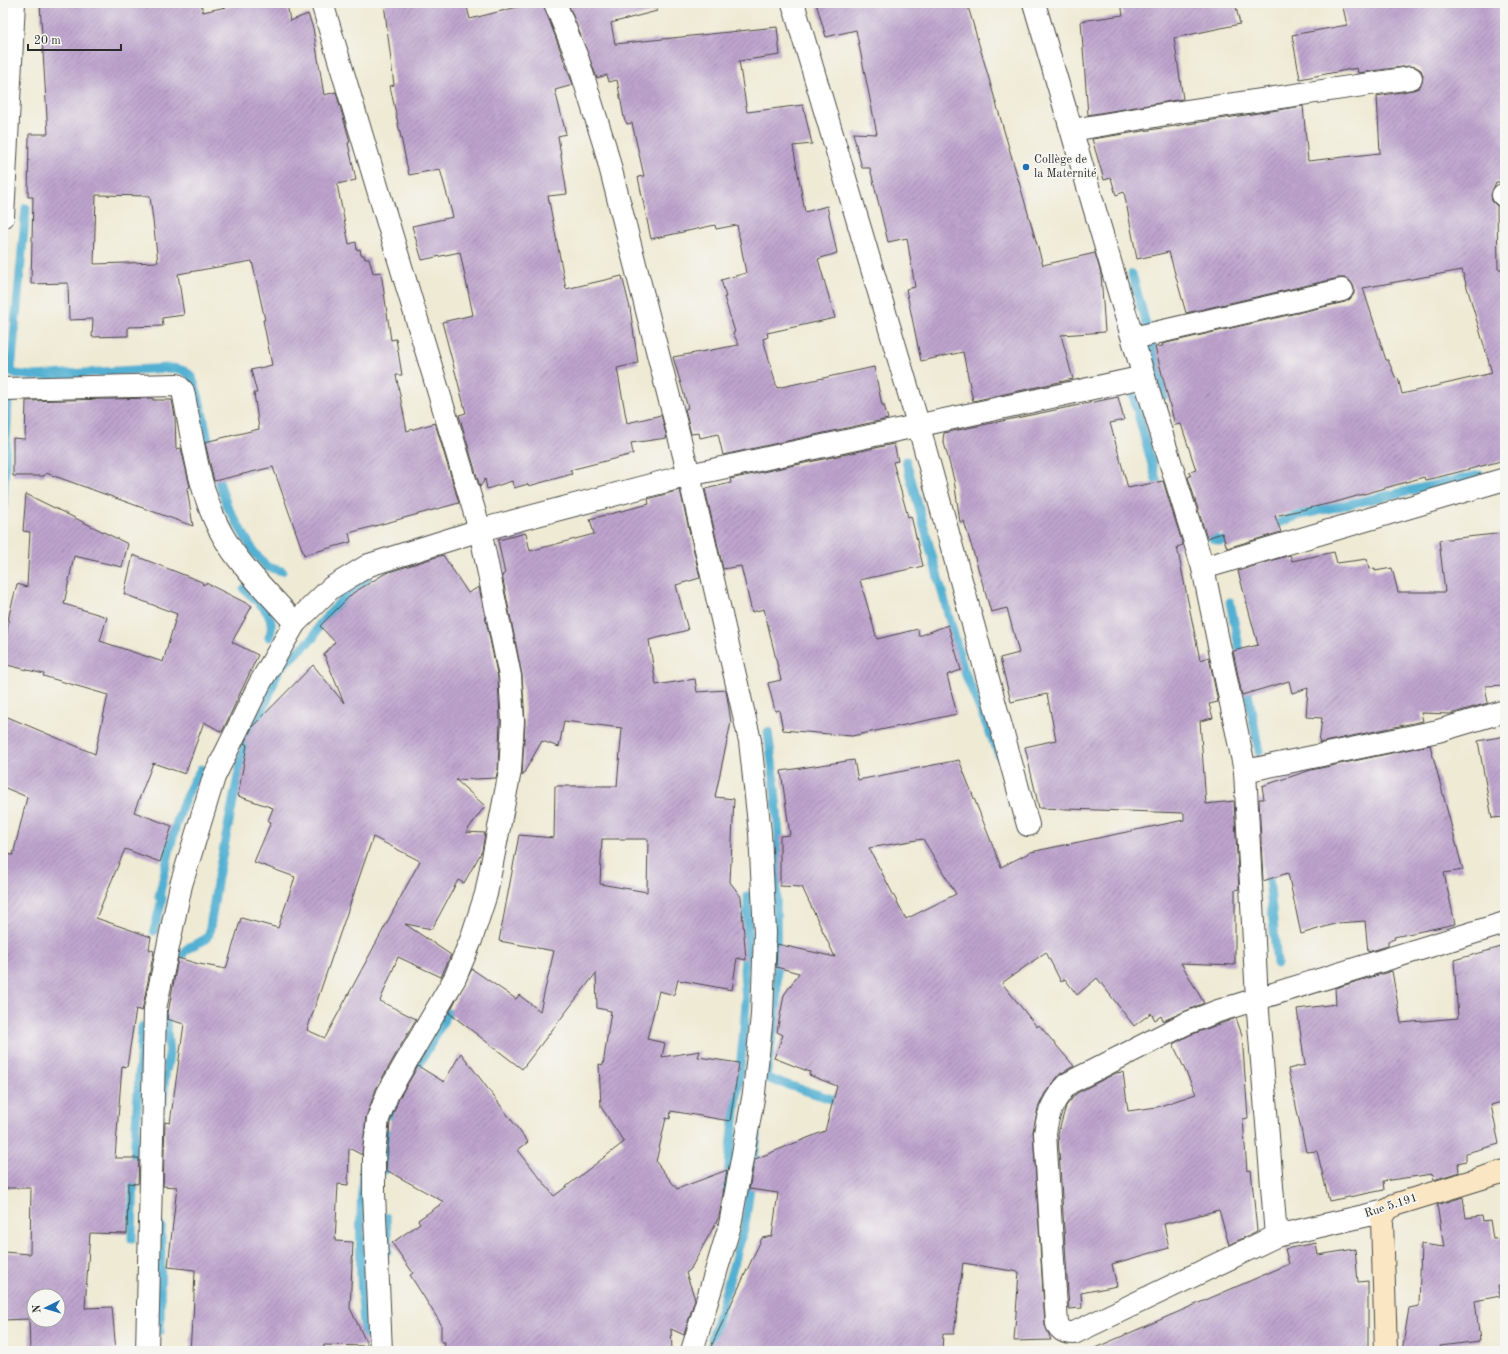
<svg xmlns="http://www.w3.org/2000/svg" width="1508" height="1354" font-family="'Old Standard TT',serif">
<defs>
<pattern id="building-hatch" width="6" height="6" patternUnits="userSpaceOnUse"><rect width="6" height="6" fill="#bea4ce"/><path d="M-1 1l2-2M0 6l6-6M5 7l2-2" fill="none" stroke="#9b86a7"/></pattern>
</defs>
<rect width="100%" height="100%" fill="#f6f6f2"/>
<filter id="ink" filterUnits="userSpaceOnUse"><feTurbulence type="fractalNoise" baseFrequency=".025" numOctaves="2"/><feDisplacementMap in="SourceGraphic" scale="8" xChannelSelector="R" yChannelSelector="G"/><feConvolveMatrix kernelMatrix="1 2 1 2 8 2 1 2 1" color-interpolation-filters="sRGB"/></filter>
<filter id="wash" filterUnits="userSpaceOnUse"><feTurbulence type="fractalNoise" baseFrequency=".012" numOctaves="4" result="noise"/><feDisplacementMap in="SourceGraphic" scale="16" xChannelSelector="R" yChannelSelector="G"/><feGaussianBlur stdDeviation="0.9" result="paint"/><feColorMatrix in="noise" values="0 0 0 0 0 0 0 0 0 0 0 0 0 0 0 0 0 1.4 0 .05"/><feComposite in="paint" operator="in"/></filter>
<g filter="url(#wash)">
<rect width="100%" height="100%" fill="#efead4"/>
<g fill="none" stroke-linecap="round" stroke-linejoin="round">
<g stroke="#53b0d2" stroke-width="9">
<path d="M 26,208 L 11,371 L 16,374 L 33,376 L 168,368 C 175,368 183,369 189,374 C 198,383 207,437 210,452"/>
<polyline points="1132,274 1148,332"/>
<polyline points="1149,335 1165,395"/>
<polyline points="1133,395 1160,494"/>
<polyline points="906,461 963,668 999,755"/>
<polyline points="215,469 227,506 254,552 267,567 282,571"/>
<polyline points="3,506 8,399 18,396"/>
<polyline points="1209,526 1213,538 1220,541 1236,538"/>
<polyline points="1267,527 1300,515 1480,475"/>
<path d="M 244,589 C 257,601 279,616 269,637"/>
<polyline points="1230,602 1242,661"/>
<polyline points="1246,682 1259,751"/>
<polyline points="1268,867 1277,964"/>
<path d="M 154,931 L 162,899 L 159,897 C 169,854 176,806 201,769"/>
<path d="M 183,954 C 189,942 203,946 209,934 L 218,877 L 243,751 L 266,703 L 279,669 L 313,638 L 320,624 L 349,592 L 367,578"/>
<polyline points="166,1019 169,1055 167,1068"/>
<polyline points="766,1076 777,1003 776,897 779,836 774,777 768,732"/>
<polyline points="412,1077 448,1013"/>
<polyline points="766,1078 844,1103"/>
<polyline points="163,1104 165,1076"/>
<polyline points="390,1115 405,1088"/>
<path d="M 364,1162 C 359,1220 359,1277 365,1335"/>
<polyline points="384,1170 387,1133"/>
<polyline points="726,1191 743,1041 746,1003 744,970 748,933 748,896 756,896"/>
<polyline points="386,1217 388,1251"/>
<polyline points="132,1239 135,1142 142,1027"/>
<polyline points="160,1331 161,1227"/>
<polyline points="712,1339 745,1225 757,1136"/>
<polyline points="708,1351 709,1348"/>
</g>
</g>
<g id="blocks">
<g fill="url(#building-hatch)" fill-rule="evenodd">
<path d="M 40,3 L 201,3 L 203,12 L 244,3 L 287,3 L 290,21 L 308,14 L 313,28 L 324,95 L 336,92 L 350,142 L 348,143 L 356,180 L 337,184 L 349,244 L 356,242 L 357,250 L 360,249 L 361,255 L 364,255 L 365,259 L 369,258 L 373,273 L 381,272 L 391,340 L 396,339 L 402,375 L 396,375 L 407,431 L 435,423 L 459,503 L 349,533 L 351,542 L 304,555 L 273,467 L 214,481 L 205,442 L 259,429 L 254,393 L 257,393 L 251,370 L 272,365 L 263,320 L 265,320 L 252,261 L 178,274 L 184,315 L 162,318 L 163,326 L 128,327 L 128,336 L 92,337 L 93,319 L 69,320 L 68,283 L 31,284 L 33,197 L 28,197 L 29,134 L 48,134 ZM 96,195 L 150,196 L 158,262 L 94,264 Z"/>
<polygon points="384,3 466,3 470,19 533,3 543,3 573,85 555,90 566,134 558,136 567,194 548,196 566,289 622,276 630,308 638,363 617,368 627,423 661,415 667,438 631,443 633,454 570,470 572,474 529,486 528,484 514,488 512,481 487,489 485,479 480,487 459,415 466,413 442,322 473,315 460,252 422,260 412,226 453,217 440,169 409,175 390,86 394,85"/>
<polygon points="568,3 656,3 657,11 611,23 615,44 777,27 780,55 739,61 747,112 803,105 812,144 793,146 805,212 827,206 837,253 818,259 835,318 767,333 768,337 763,339 777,388 874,367 882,405 884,405 888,419 723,455 718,434 700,438 699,433 691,434 685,409 688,408 673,357 739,345 733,333 735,332 724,297 726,297 721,280 746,273 737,225 716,229 715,225 651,239 638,177 644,176 632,123 627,124 624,118 617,80 609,82 607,75 597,78"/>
<polygon points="816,3 967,3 1043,265 1095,253 1101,274 1105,332 1061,335 1073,379 973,401 963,352 921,361 906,289 915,287 907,238 888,242 870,168 862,168 853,133 877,134 856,30 826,37"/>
<polygon points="1121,3 1235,3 1240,24 1174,38 1183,99 1088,115 1081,21 1123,15"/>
<path d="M 1342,3 L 1505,3 L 1505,182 L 1496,182 L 1491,195 L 1492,201 L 1497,206 L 1498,269 L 1505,269 L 1505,460 L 1439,477 L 1425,480 L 1424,477 L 1336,502 L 1275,516 L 1281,532 L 1227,548 L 1222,533 L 1207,538 L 1188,477 L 1191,476 L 1189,472 L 1196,470 L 1181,424 L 1175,425 L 1155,347 L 1163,346 L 1162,344 L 1345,302 L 1350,299 L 1354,294 L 1354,287 L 1351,282 L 1346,278 L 1339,278 L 1186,313 L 1169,252 L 1137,259 L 1124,192 L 1116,195 L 1111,178 L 1104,180 L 1092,139 L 1303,106 L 1308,161 L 1380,153 L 1377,96 L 1413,90 L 1419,88 L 1422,83 L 1423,76 L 1421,70 L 1416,67 L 1409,66 L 1358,73 L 1357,68 L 1300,79 L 1292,35 L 1347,25 ZM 1462,270 L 1492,373 L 1402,394 L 1398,378 L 1396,379 L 1388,360 L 1386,360 L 1363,288 Z"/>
<path d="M 1118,397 L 1124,420 L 1110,423 L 1128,488 L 1163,481 L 1183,545 L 1177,547 L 1200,660 L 1209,657 L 1218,702 L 1209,704 L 1213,718 L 1200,721 L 1206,804 L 1234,801 L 1239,889 L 1235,890 L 1235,965 L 1181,963 L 1204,1003 L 1163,1021 L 1161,1016 L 1155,1020 L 1151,1013 L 1134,1026 L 1097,978 L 1077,995 L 1065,979 L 1061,982 L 1046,952 L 1002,983 L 1037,1027 L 1039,1025 L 1074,1066 L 1060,1074 L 1045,1093 L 1038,1108 L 1033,1131 L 1045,1325 L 1051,1340 L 1014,1341 L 1019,1272 L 963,1263 L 954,1334 L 943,1334 L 942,1351 L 709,1351 L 762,1238 L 772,1236 L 778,1193 L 749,1189 L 755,1159 L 825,1131 L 837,1086 L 809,1075 L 810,1072 L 774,1058 L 783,1035 L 777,1032 L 784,995 L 799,973 L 776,967 L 777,944 L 835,957 L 802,887 L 780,886 L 780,836 L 790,835 L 781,771 L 854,760 L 858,780 L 959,760 L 1001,867 L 1031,852 L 1184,820 L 1184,813 L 1039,808 L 1025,747 L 1056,740 L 1047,694 L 1011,702 L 1000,658 L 1019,653 L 1007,608 L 991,612 L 964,521 L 960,522 L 954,480 L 943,439 L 944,433 ZM 923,839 L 956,894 L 906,919 L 869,848 Z"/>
<polygon points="153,398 153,400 172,400 175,417 176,449 181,448 190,487 187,488 193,526 46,473 44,476 13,476 13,438 25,439 26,401"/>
<polygon points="894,444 898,461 893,462 908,517 911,516 923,566 860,580 877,639 918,629 919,636 948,625 961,670 947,675 957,714 852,736 783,730 779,710 775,711 768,683 781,680 764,609 752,612 741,566 723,569 705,489 731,483 730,479"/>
<path d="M 680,490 L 700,578 L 676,585 L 688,630 L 649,640 L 656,685 L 695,679 L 697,692 L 726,690 L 731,722 L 715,797 L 734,799 L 730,882 L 741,897 L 746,960 L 737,958 L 732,990 L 678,980 L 674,995 L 659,991 L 647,1039 L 665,1043 L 662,1057 L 700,1051 L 698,1057 L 739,1063 L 730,1121 L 671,1111 L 670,1119 L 666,1118 L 656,1162 L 677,1189 L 727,1170 L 719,1217 L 690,1270 L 686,1273 L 695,1299 L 684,1335 L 671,1329 L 672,1351 L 444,1351 L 445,1342 L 441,1342 L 441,1324 L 410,1275 L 413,1273 L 392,1243 L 420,1223 L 418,1220 L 444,1202 L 386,1170 L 390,1122 L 399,1098 L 418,1066 L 444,1082 L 461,1053 L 528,1142 L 518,1150 L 554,1196 L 624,1142 L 601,1107 L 599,1064 L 603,1065 L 611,1011 L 597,1008 L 596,973 L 522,1069 L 449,1013 L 472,969 L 516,999 L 519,995 L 540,1011 L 554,951 L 499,941 L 519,835 L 554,838 L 555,786 L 617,786 L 622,728 L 564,721 L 559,747 L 542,741 L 522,776 L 525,722 L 522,675 L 502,575 L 505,574 L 498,540 L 526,533 L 530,551 L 594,534 L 590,519 L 649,504 L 648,499 ZM 602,839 L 648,839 L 647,892 L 600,884 Z"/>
<path d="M 26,494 L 128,544 L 122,567 L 74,556 L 64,604 L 107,617 L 100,641 L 163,662 L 177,614 L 124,594 L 133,555 L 202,582 L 203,585 L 206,583 L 252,606 L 232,642 L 258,655 L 222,732 L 204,722 L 185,774 L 153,763 L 134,812 L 172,826 L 160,862 L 125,849 L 96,918 L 151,937 L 149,949 L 154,951 L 142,1011 L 136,1009 L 127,1067 L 122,1066 L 115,1158 L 139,1158 L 138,1184 L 128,1183 L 127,1234 L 90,1233 L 85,1308 L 112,1307 L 116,1351 L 30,1351 L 29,1319 L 3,1320 L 3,1252 L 30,1254 L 31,1188 L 3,1188 L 3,854 L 13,855 L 27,797 L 3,787 L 3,715 L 95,754 L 108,695 L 43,676 L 44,674 L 3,664 L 9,615 L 17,584 L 27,587 L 30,532 L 23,531 ZM 34,1296 L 58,1296 L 58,1320 L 34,1320 Z"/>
<polygon points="1505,533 1505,685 1485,686 1488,703 1450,714 1421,713 1423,721 1319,743 1322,718 1306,717 1308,688 1292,693 1289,681 1242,695 1233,651 1258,645 1238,571 1290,555 1292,561 1334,552 1337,563 1367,559 1369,569 1375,568 1375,571 1392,568 1398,592 1445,592 1439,540"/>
<path d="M 443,555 L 468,593 L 479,587 L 498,678 L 500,721 L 498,769 L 496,778 L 456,780 L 485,806 L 466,832 L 485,833 L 482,851 L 464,883 L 458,880 L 432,929 L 405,924 L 451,955 L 441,977 L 398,957 L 380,1001 L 416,1019 L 376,1089 L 366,1117 L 362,1155 L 349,1148 L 348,1185 L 338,1184 L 335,1241 L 353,1242 L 350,1308 L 368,1346 L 324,1345 L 324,1351 L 190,1351 L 192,1321 L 193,1322 L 195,1270 L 168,1267 L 177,1187 L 163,1186 L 165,1122 L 170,1123 L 184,1024 L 167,1019 L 178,958 L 199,964 L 226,969 L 241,918 L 278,928 L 295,877 L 254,862 L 271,822 L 268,821 L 273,808 L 238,796 L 247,745 L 244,743 L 253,726 L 313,665 L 344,703 L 324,654 L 335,642 L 320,626 L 353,593 L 386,573 ZM 373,837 L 420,861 L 325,1038 L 307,1030 Z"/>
<polygon points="1505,736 1505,817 1492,818 1478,741"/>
<polygon points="1430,745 1463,870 1444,873 1455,924 1394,937 1395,939 1388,941 1388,946 1368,952 1365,921 1338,923 1301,934 1288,873 1263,881 1259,799 1264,799 1262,786 1311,770"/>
<polygon points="1505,946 1505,1101 1491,1105 1499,1144 1466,1153 1466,1161 1458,1163 1459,1172 1434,1180 1433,1174 1383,1181 1384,1190 1329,1201 1317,1151 1306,1152 1288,1069 1305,1065 1297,1009 1336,1004 1335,988 1392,971 1401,1023 1458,1018 1454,960"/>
<polygon points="1236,1018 1242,1035 1248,1118 1243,1119 1247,1171 1251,1170 1257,1231 1229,1245 1219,1210 1164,1224 1169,1248 1112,1264 1117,1286 1081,1293 1082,1308 1069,1309 1058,1134 1066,1106 1077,1093 1116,1073 1123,1072 1128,1111 1157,1107 1196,1094 1173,1044 1190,1035"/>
<polygon points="1463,1197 1466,1218 1482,1216 1483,1221 1490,1220 1493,1239 1505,1238 1505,1286 1498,1286 1500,1296 1475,1301 1480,1341 1440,1346 1441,1351 1402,1351 1409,1308 1419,1306 1421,1244 1444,1247 1437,1205"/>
<polygon points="1316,1243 1318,1255 1355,1249 1358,1282 1368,1281 1368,1351 1088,1351 1289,1264 1285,1249"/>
</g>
</g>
</g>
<g filter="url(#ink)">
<use href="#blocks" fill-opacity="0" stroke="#484844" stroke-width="1"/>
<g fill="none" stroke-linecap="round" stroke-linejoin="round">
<g stroke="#484844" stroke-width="24">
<g id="street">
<polyline points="322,3 480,530 510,676 513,721 510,771 486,894 471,940 455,978 388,1093 378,1119 374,1152 374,1193 381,1351"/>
<polyline points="555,3 578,60 605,147 689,475 750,741 760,833 765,933 762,1015 754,1093 730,1225 692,1351"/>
<polyline points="793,3 919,427 1028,825"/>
<polyline points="1034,3 1144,377 1203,568 1245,771 1257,999 1276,1236"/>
<polyline points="1072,130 1173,113 1411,78"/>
<polyline points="1503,195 1505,195"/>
<polyline points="3,217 14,3"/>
<polyline points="1133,338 1342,290"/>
<path d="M 3,389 L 177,385 L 183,391 C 193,439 198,493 223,536 C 242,569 271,595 295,623"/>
<polyline points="1203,568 1505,479"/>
<polyline points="1245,771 1438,731 1505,711"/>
<path d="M 1386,1211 L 1276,1236 L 1074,1333 C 1065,1333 1061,1331 1057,1324 L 1045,1133 C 1048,1112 1054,1098 1069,1083 L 1185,1024 L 1218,1011 L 1505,923"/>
<polyline points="147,1351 155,1009 181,885 214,777 260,683 295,623 331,588 369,565 480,530 689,475 1144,377"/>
</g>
</g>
<g stroke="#484844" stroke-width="24">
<polyline id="secondary" points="1386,1351 1382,1220 1386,1211 1394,1205 1505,1171"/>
</g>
<use href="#street" stroke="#fff" stroke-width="22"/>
<use href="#secondary" stroke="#fbe6c4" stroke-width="22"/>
</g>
</g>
<circle fill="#1f6fb2" stroke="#f6f6f2" stroke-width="1.5" cx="1026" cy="167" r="4"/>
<g text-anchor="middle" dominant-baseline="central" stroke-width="3.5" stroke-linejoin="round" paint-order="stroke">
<g font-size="12" fill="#2b2b2b" stroke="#f6f6f2" text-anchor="start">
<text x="1034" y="160">Collège de<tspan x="1034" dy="14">la Maternité</tspan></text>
</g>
<g font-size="12" fill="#2b2b2b" stroke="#f6f6f2">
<text transform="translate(1391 1206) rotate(-18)">Rue 5.191</text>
</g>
</g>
<rect width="1508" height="1354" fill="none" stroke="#f6f6f2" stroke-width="16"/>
<g transform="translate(46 1308) rotate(265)"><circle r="19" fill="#f6f6f2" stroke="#a5a5a2"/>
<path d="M0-3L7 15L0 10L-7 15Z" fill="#1f6fb2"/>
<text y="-6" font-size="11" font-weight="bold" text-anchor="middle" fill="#2b2b2b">N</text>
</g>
<path d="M28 44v6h93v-6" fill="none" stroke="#2b2b2b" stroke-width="2"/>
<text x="34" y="44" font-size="12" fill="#2b2b2b" stroke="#f6f6f2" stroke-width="3" paint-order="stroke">20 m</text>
</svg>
